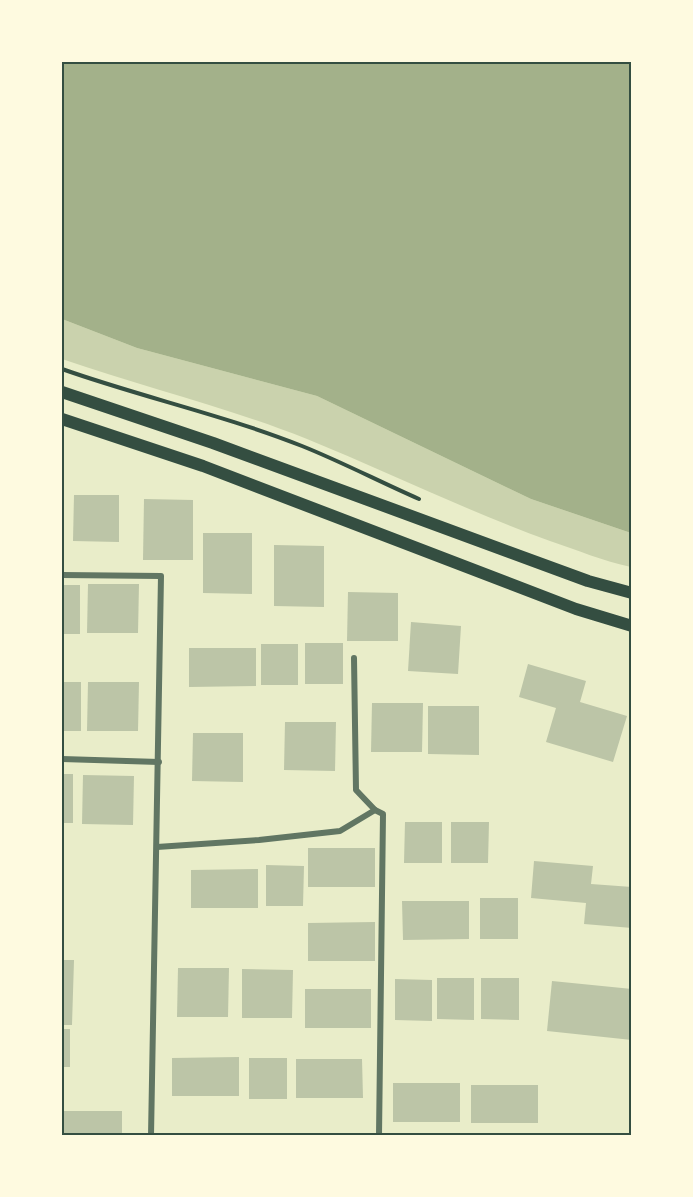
<svg xmlns="http://www.w3.org/2000/svg" width="693" height="1197" font-family="'Archivo Narrow',sans-serif">
<rect width="100%" height="100%" fill="#e9edc9"/>
<path fill="#cad2ad" d="M 62,319 L 137,348 L 317,396 L 531,499 L 631,533 L 631,567 C 603,561 577,550 550,541 C 467,511 388,472 307,439 C 227,407 143,387 62,359 Z"/>
<polygon fill="#a3b18a" points="62,62 631,62 631,533 531,499 317,396 137,348 62,319"/>
<g fill="#bcc5a7">
<polygon points="74,495 119,495 119,542 73,541"/>
<polygon points="144,499 193,500 193,560 143,560"/>
<polygon points="203,533 252,533 252,594 203,593"/>
<polygon points="274,545 324,546 324,607 274,606"/>
<polygon points="88,584 139,584 138,633 87,633"/>
<rect x="62" y="585" width="18" height="49"/>
<polygon points="348,592 398,593 398,641 347,641"/>
<polygon points="411,622 461,626 458,674 408,671"/>
<rect x="305" y="643" width="38" height="41"/>
<rect x="261" y="644" width="37" height="41"/>
<polygon points="189,648 256,648 256,686 189,687"/>
<polygon points="528,664 586,681 580,702 627,716 613,762 546,742 556,708 519,697"/>
<rect x="62" y="682" width="19" height="49"/>
<polygon points="88,682 139,682 138,731 87,731"/>
<polygon points="372,703 423,703 422,752 371,752"/>
<polygon points="428,706 479,706 479,755 428,754"/>
<polygon points="285,722 336,722 335,771 284,770"/>
<polygon points="193,733 243,733 243,782 192,781"/>
<rect x="62" y="774" width="11" height="49"/>
<polygon points="83,775 134,776 133,825 82,824"/>
<polygon points="405,822 442,822 442,863 404,863"/>
<polygon points="451,822 489,822 488,863 451,863"/>
<rect x="308" y="848" width="67" height="39"/>
<polygon points="534,861 593,866 591,884 632,887 632,928 584,924 586,903 531,898"/>
<polygon points="266,865 304,866 303,906 266,906"/>
<polygon points="258,869 258,908 191,908 191,870"/>
<rect x="480" y="898" width="38" height="41"/>
<polygon points="402,901 469,901 469,939 403,940"/>
<polygon points="375,922 375,961 308,961 308,923"/>
<polygon points="62,960 74,960 72,1025 62,1025"/>
<polygon points="178,968 229,968 228,1017 177,1017"/>
<polygon points="242,969 293,970 292,1018 242,1018"/>
<polygon points="437,978 474,978 474,1020 437,1019"/>
<polygon points="481,978 519,978 519,1020 481,1019"/>
<polygon points="395,979 432,980 432,1021 395,1020"/>
<polygon points="552,981 632,989 632,1040 547,1031"/>
<rect x="305" y="989" width="66" height="39"/>
<rect x="62" y="1029" width="8" height="38"/>
<polygon points="239,1057 239,1096 172,1096 172,1058"/>
<rect x="249" y="1058" width="38" height="41"/>
<polygon points="296,1059 362,1059 363,1098 296,1098"/>
<rect x="393" y="1083" width="67" height="39"/>
<rect x="471" y="1085" width="67" height="38"/>
<rect x="62" y="1111" width="60" height="25"/>
</g>
<g fill="none" stroke-linecap="round" stroke-linejoin="round">
<path stroke="#344e41" stroke-width="4" d="M 62,369 C 141,397 224,415 302,446 C 342,462 380,482 419,499"/>
<g stroke="#617663" stroke-width="6">
<polyline points="62,575 161,576 151,1136"/>
<polyline points="354,658 356,790 375,810 383,814 379,1136"/>
<polyline points="62,759 159,762"/>
<polyline points="157,847 259,840 340,831 375,810"/>
</g>
<g stroke="#344e41" stroke-width="12">
<polyline points="62,392 213,443 588,581 632,593"/>
<polyline points="62,419 203,466 576,609 632,626"/>
</g>
</g>
<rect width="693" height="1197" fill="none" stroke="#fefae0" stroke-width="126"/>
<rect x="63" y="63" width="567" height="1071" fill="none" stroke="#344e41" stroke-width="2"/>
</svg>
